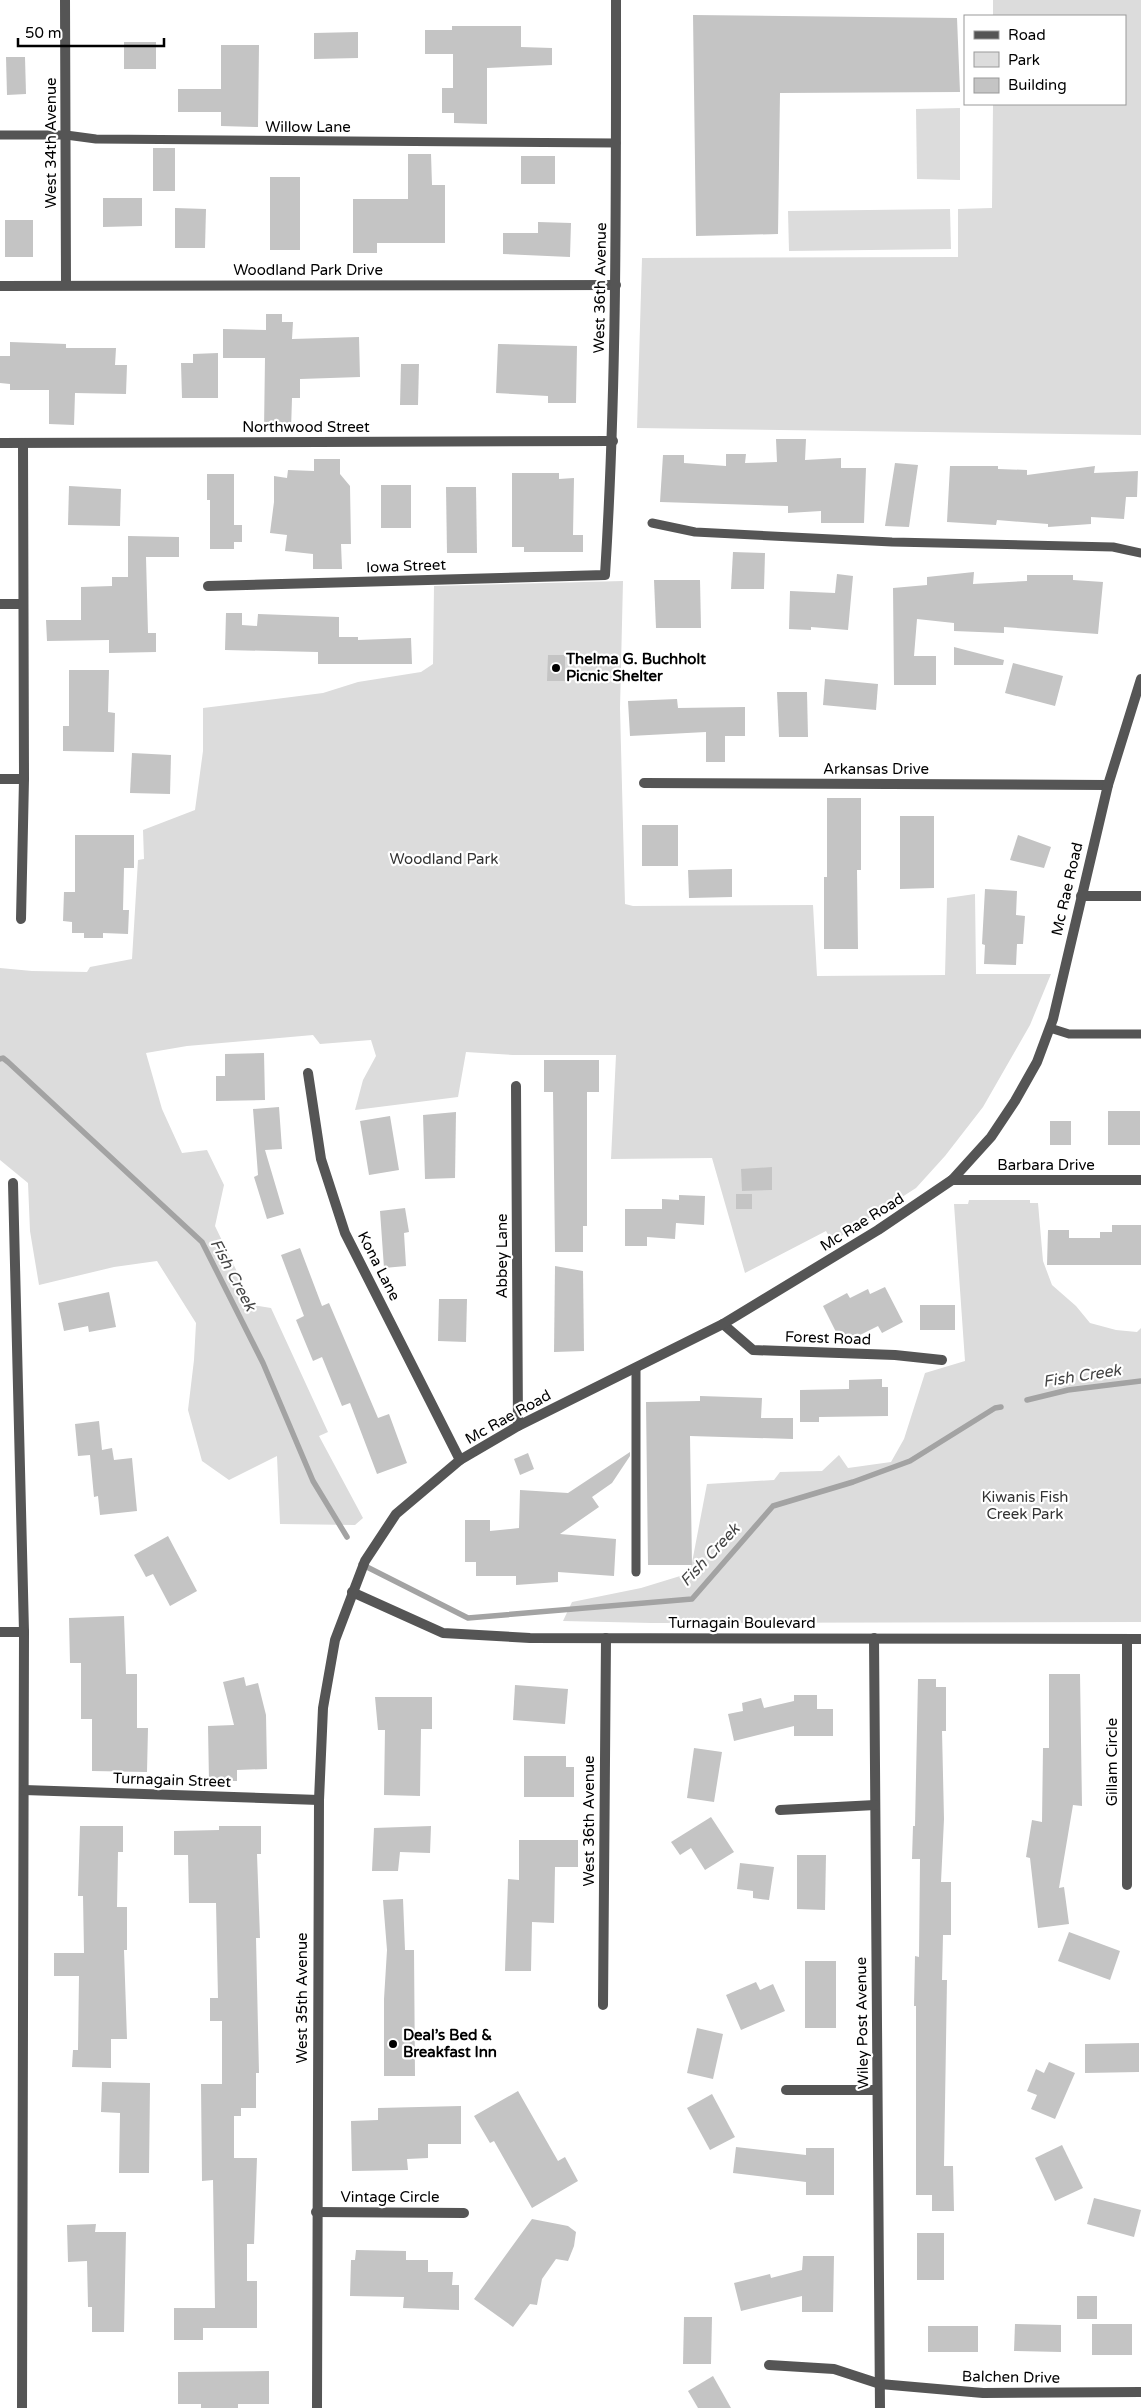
<svg xmlns="http://www.w3.org/2000/svg" width="1141" height="2408" font-family="'Varela Round',sans-serif">
<rect width="100%" height="100%" fill="#fff"/>
<g fill="#dcdcdc">
<polygon points="993,0 1141,0 1141,435 637,428 642,258 958,257 958,209 992,208 993,104 1125,104 1125,16 993,16"/>
<polygon points="960,108 960,180 917,179 916,109"/>
<polygon points="950,209 951,249 789,251 788,211"/>
<polygon points="623,581 620,708 625,904 633,906 813,905 817,976 945,975 947,898 975,894 976,974 1051,974 1030,1025 983,1107 945,1156 916,1188 832,1242 826,1231 745,1273 712,1158 611,1159 616,1055 513,1055 466,1052 458,1097 355,1110 363,1080 376,1056 371,1040 320,1044 313,1035 187,1046 146,1053 162,1109 182,1153 207,1150 224,1185 215,1226 253,1305 271,1308 328,1432 319,1436 363,1518 355,1525 280,1524 277,1456 229,1480 202,1461 188,1410 194,1360 196,1323 157,1261 114,1267 39,1285 30,1231 28,1183 0,1160 0,968 32,971 87,972 90,967 132,959 138,860 144,859 143,830 195,810 203,751 203,708 323,693 358,682 421,672 433,664 434,586"/>
<polygon points="969,1200 1030,1200 1030,1203 1038,1203 1043,1261 1052,1285 1076,1306 1090,1323 1116,1330 1137,1332 1141,1328 1141,1622 652,1623 563,1621 572,1602 641,1588 690,1573 707,1484 774,1480 780,1472 822,1471 839,1455 848,1468 891,1462 904,1439 925,1373 965,1361 954,1204 968,1204"/>
</g>
<g fill="none" stroke-linecap="round" stroke-linejoin="round">
<g stroke="#a3a3a3" stroke-width="5.5">
<polyline points="0,1059 3,1058 8,1062 202,1242 263,1363 313,1481 347,1537"/>
<polyline points="1027,1400 1068,1390 1141,1381"/>
<polyline points="361,1564 468,1618 692,1599 773,1506 853,1482 910,1461 995,1408 1001,1407"/>
</g>
</g>
<g fill="#c4c4c4">
<polygon points="693,15 957,18 960,92 780,93 778,234 696,236"/>
<polygon points="452,26 521,26 521,47 552,48 552,65 487,68 487,124 454,123 454,113 442,113 442,88 453,88 453,54 425,54 425,30 452,30"/>
<polygon points="358,32 358,58 314,59 314,33"/>
<rect x="124" y="42" width="32" height="27"/>
<polygon points="221,45 259,45 258,127 221,126 221,112 178,112 178,89 221,89"/>
<polygon points="6,57 25,57 26,94 7,95"/>
<rect x="153" y="148" width="22" height="43"/>
<polygon points="408,154 431,154 432,185 445,185 445,243 377,243 377,253 353,253 353,199 408,199"/>
<rect x="521" y="156" width="34" height="28"/>
<rect x="270" y="177" width="30" height="73"/>
<polygon points="103,198 142,198 142,226 103,227"/>
<polygon points="175,208 206,209 205,248 175,248"/>
<rect x="5" y="220" width="28" height="37"/>
<polygon points="538,222 571,223 570,257 503,254 503,233 538,233"/>
<polygon points="266,314 282,314 282,322 293,322 292,339 359,337 360,377 300,379 300,398 292,398 291,430 264,430 265,358 223,358 223,329 266,330"/>
<polygon points="10,342 66,344 66,348 116,348 115,365 127,365 126,394 75,393 74,425 49,424 49,390 10,390 10,384 0,383 0,356 10,356"/>
<polygon points="498,344 577,346 576,403 548,403 548,396 496,393"/>
<polygon points="218,353 218,398 182,398 181,363 193,363 193,354"/>
<polygon points="401,364 419,364 418,405 400,405"/>
<polygon points="776,439 806,439 805,460 841,458 841,468 866,468 864,523 821,523 821,511 788,513 788,506 660,502 663,455 684,455 684,463 726,466 726,454 746,454 745,463 777,462"/>
<polygon points="314,459 340,459 340,474 350,486 351,544 341,544 342,569 313,569 313,554 285,551 287,535 270,533 274,502 274,476 287,478 288,470 314,471"/>
<polygon points="895,463 918,465 909,527 885,526"/>
<polygon points="950,466 998,466 998,469 1027,470 1027,475 1095,466 1094,473 1138,471 1137,497 1126,497 1124,519 1091,517 1091,524 1048,527 1048,524 997,520 996,525 947,522"/>
<polygon points="512,473 559,473 559,479 574,478 573,535 583,535 583,552 524,552 524,547 512,547"/>
<polygon points="207,474 234,474 234,525 242,525 242,542 234,542 234,549 210,549 210,500 207,500"/>
<rect x="381" y="485" width="30" height="43"/>
<polygon points="69,486 121,489 120,526 68,525"/>
<polygon points="446,487 476,487 477,553 447,553"/>
<polygon points="128,536 179,537 179,557 146,557 148,633 156,633 156,652 109,653 109,640 47,641 46,620 81,620 81,587 112,586 112,577 128,577"/>
<polygon points="733,552 765,553 764,589 731,589"/>
<polygon points="974,572 973,584 1027,581 1027,575 1073,575 1073,580 1103,582 1098,634 1004,627 1004,633 954,631 954,623 917,619 914,656 936,656 936,685 894,685 893,588 927,585 927,577"/>
<polygon points="837,574 853,576 848,630 811,627 811,630 789,629 790,591 835,593"/>
<polygon points="654,580 700,580 701,628 656,628"/>
<polygon points="226,613 242,613 242,625 257,626 258,614 339,617 339,637 358,637 358,640 411,638 412,664 318,664 318,652 225,650"/>
<polygon points="954,647 1004,660 1003,665 954,665"/>
<polygon points="548,655 565,655 565,681 547,681"/>
<polygon points="1013,663 1063,676 1055,706 1005,693"/>
<polygon points="69,670 109,670 108,712 115,713 114,752 63,751 63,726 69,726"/>
<polygon points="825,679 878,684 876,710 823,705"/>
<polygon points="777,692 807,692 808,737 779,737"/>
<polygon points="677,699 678,708 745,707 745,736 725,736 725,762 706,762 706,732 630,736 628,701"/>
<polygon points="132,753 171,755 170,794 130,793"/>
<polygon points="827,798 861,798 861,870 857,870 858,949 824,949 824,877 827,877"/>
<polygon points="900,816 934,816 934,888 900,889"/>
<rect x="642" y="825" width="36" height="41"/>
<polygon points="75,835 134,835 134,868 124,868 123,910 129,910 128,934 103,933 103,938 84,938 84,933 72,933 72,922 63,921 64,892 75,892"/>
<polygon points="1018,835 1051,847 1044,868 1010,860"/>
<polygon points="732,869 732,897 689,898 688,870"/>
<polygon points="985,889 1017,891 1016,915 1025,916 1023,944 1017,944 1016,965 984,964 985,945 982,944"/>
<polygon points="264,1053 265,1100 216,1101 216,1076 225,1076 225,1054"/>
<polygon points="544,1060 599,1060 599,1092 587,1092 587,1226 583,1226 583,1252 555,1252 553,1092 544,1092"/>
<polygon points="279,1107 282,1149 265,1150 284,1214 267,1219 254,1177 258,1175 253,1109"/>
<rect x="1108" y="1111" width="32" height="34"/>
<polygon points="456,1112 455,1178 425,1179 423,1115"/>
<polygon points="390,1116 399,1170 369,1175 360,1121"/>
<rect x="1050" y="1121" width="21" height="24"/>
<polygon points="772,1167 772,1190 742,1191 741,1169"/>
<rect x="736" y="1194" width="16" height="15"/>
<polygon points="679,1195 705,1196 704,1225 676,1223 675,1239 647,1237 647,1246 625,1246 625,1209 662,1209 662,1199 679,1200"/>
<polygon points="405,1208 409,1232 404,1233 406,1266 384,1268 380,1211"/>
<polygon points="1112,1225 1141,1225 1141,1265 1047,1265 1048,1230 1069,1230 1069,1238 1100,1238 1100,1232 1112,1232"/>
<polygon points="300,1248 322,1306 329,1303 378,1418 389,1414 407,1463 377,1474 350,1403 342,1406 322,1357 313,1361 296,1320 304,1316 281,1255"/>
<polygon points="555,1266 583,1271 584,1351 554,1352"/>
<polygon points="885,1287 903,1322 882,1333 878,1326 842,1344 823,1306 847,1293 850,1298 868,1289 870,1294"/>
<polygon points="109,1292 116,1327 89,1332 88,1326 64,1331 58,1303"/>
<polygon points="439,1299 467,1299 466,1342 438,1341"/>
<rect x="920" y="1305" width="35" height="25"/>
<polygon points="882,1379 882,1387 888,1387 888,1416 819,1417 819,1422 800,1422 800,1390 849,1389 849,1380"/>
<polygon points="700,1396 762,1398 761,1418 793,1418 793,1439 690,1436 692,1565 648,1565 646,1402 700,1401"/>
<polygon points="99,1421 102,1450 112,1448 114,1460 132,1458 137,1511 100,1515 98,1496 94,1497 90,1455 78,1456 75,1424"/>
<polygon points="630,1452 630,1456 612,1483 592,1497 599,1507 560,1534 616,1539 614,1576 558,1572 558,1582 516,1585 516,1576 476,1576 476,1562 465,1562 465,1520 490,1520 490,1531 519,1528 520,1490 568,1493"/>
<polygon points="528,1453 534,1469 520,1475 514,1459"/>
<polygon points="168,1536 197,1591 170,1606 153,1574 146,1577 134,1555"/>
<polygon points="124,1616 126,1674 137,1674 137,1728 148,1728 147,1772 92,1771 92,1719 81,1719 81,1663 70,1663 69,1618"/>
<polygon points="1049,1674 1080,1674 1082,1806 1073,1805 1059,1888 1064,1887 1069,1924 1038,1928 1030,1858 1026,1857 1032,1820 1042,1822 1043,1748 1049,1748"/>
<polygon points="244,1677 246,1686 258,1683 266,1715 267,1769 237,1770 237,1781 209,1781 208,1726 234,1725 223,1682"/>
<polygon points="918,1679 936,1679 936,1687 946,1687 946,1731 942,1731 944,1819 941,1882 951,1882 951,1935 943,1935 942,1980 947,1980 944,2166 953,2166 954,2211 932,2211 932,2195 916,2195 916,2006 914,2006 915,1956 919,1957 920,1859 912,1859 913,1826 915,1826"/>
<polygon points="515,1685 568,1689 565,1724 513,1720"/>
<polygon points="794,1695 817,1695 817,1709 833,1709 833,1736 794,1736 794,1726 734,1741 728,1714 743,1711 742,1703 761,1698 764,1708 794,1701"/>
<polygon points="375,1697 432,1697 432,1729 421,1729 420,1796 384,1795 385,1730 378,1730"/>
<polygon points="694,1748 722,1752 714,1802 687,1798"/>
<polygon points="524,1756 566,1756 566,1767 574,1767 574,1797 524,1797"/>
<polygon points="711,1817 734,1852 705,1870 691,1848 680,1855 671,1842"/>
<polygon points="80,1826 123,1826 123,1852 118,1852 117,1907 127,1907 127,1950 124,1950 127,2039 111,2039 111,2068 72,2067 73,2050 78,2050 79,1976 54,1976 54,1953 84,1953 83,1896 78,1896"/>
<polygon points="219,1826 261,1826 261,1854 257,1854 260,1938 256,1938 259,2073 256,2073 256,2108 241,2108 241,2116 234,2116 234,2158 257,2158 254,2244 247,2244 247,2281 257,2281 257,2328 203,2328 203,2340 174,2340 174,2308 215,2308 213,2180 202,2181 201,2084 222,2084 222,2021 210,2021 210,1998 218,1998 216,1903 189,1903 188,1855 174,1855 174,1831 219,1830"/>
<polygon points="431,1826 430,1853 400,1852 398,1871 372,1871 374,1828"/>
<polygon points="519,1840 578,1840 578,1867 555,1867 554,1923 532,1922 531,1971 505,1971 508,1879 519,1880"/>
<polygon points="797,1855 826,1855 825,1910 797,1909"/>
<polygon points="740,1863 774,1867 769,1900 753,1898 753,1891 737,1889"/>
<polygon points="403,1899 405,1950 414,1950 415,2076 384,2076 384,1999 387,1950 383,1900"/>
<polygon points="1069,1932 1120,1951 1110,1980 1058,1961"/>
<rect x="805" y="1961" width="31" height="67"/>
<polygon points="756,1982 760,1990 773,1984 785,2011 741,2030 726,1995"/>
<polygon points="697,2028 723,2034 713,2079 687,2073"/>
<polygon points="1139,2043 1139,2072 1085,2073 1085,2044"/>
<polygon points="1049,2062 1075,2073 1055,2119 1031,2109 1037,2095 1027,2091 1036,2069 1044,2073"/>
<polygon points="102,2082 150,2083 149,2173 119,2173 120,2113 101,2112"/>
<polygon points="518,2091 558,2161 565,2157 578,2181 532,2208 494,2141 490,2143 474,2116"/>
<polygon points="712,2094 735,2137 710,2150 687,2108"/>
<polygon points="461,2106 461,2144 428,2144 428,2158 407,2159 408,2170 352,2171 351,2121 378,2120 378,2108"/>
<polygon points="1062,2145 1083,2188 1055,2201 1035,2158"/>
<polygon points="736,2147 806,2155 806,2148 834,2148 834,2195 806,2195 806,2182 733,2173"/>
<polygon points="1094,2198 1141,2210 1134,2237 1087,2224"/>
<polygon points="532,2219 568,2226 576,2232 574,2246 568,2261 556,2259 542,2279 537,2305 530,2304 513,2327 474,2299"/>
<polygon points="96,2224 95,2232 126,2232 124,2332 92,2332 92,2307 88,2307 87,2261 68,2262 67,2225"/>
<rect x="917" y="2233" width="27" height="47"/>
<polygon points="356,2250 406,2251 406,2260 428,2260 428,2272 453,2272 452,2285 459,2285 459,2310 403,2308 404,2297 350,2296 351,2260 355,2260"/>
<polygon points="803,2256 834,2256 833,2312 802,2312 802,2296 741,2311 734,2283 770,2274 771,2278 802,2270"/>
<rect x="1077" y="2296" width="20" height="23"/>
<polygon points="684,2317 712,2317 711,2364 683,2364"/>
<polygon points="1015,2324 1061,2325 1061,2352 1014,2351"/>
<rect x="1092" y="2324" width="40" height="31"/>
<rect x="928" y="2326" width="50" height="26"/>
<polygon points="269,2371 269,2404 238,2404 238,2408 201,2408 201,2404 178,2404 178,2372"/>
<polygon points="713,2376 731,2408 698,2408 688,2391"/>
</g>
<g fill="none" stroke-linecap="round" stroke-linejoin="round">
<g stroke="#555" stroke-width="9">
<polyline points="0,135 66,135 96,139 616,143"/>
<polyline points="652,523 695,532 892,542 1113,547 1141,553"/>
<polyline points="1050,1028 1069,1034 1141,1034"/>
<polyline points="636,1368 636,1572"/>
</g>
<g stroke="#555" stroke-width="10">
<polyline points="65,0 66,285"/>
<polyline points="0,286 616,285"/>
<polyline points="0,443 613,441"/>
<path d="M 208,586 L 605,575 C 617,384 616,192 616,0"/>
<polyline points="0,604 23,604"/>
<polyline points="0,779 24,779"/>
<polyline points="644,783 1108,785"/>
<polyline points="1081,896 1141,896"/>
<polyline points="21,919 24,779 23,443"/>
<polyline points="308,1073 321,1159 345,1233 460,1460"/>
<polyline points="516,1086 518,1426"/>
<polyline points="952,1180 1141,1180"/>
<polyline points="13,1183 24,1632 22,2408"/>
<polyline points="723,1324 753,1350 895,1355 942,1360"/>
<polyline points="352,1592 443,1633 530,1638 1141,1639"/>
<polyline points="0,1632 24,1632"/>
<polyline points="874,1638 880,2408"/>
<polyline points="1127,1639 1127,1885"/>
<polyline points="24,1790 319,1800"/>
<polyline points="780,1810 875,1805"/>
<polyline points="603,2005 606,1638"/>
<polyline points="786,2090 877,2090"/>
<polyline points="316,2212 464,2213"/>
<polyline points="769,2365 834,2369 880,2384 983,2393 1141,2392"/>
</g>
<polyline stroke="#555" stroke-width="10" points="317,2408 319,1800 323,1708 335,1640 365,1561 396,1514 460,1460 518,1426 723,1324 878,1230 952,1180 991,1137 1015,1101 1037,1062 1053,1019 1108,785 1141,679"/>
</g>
<g fill="#000" stroke="#fff" stroke-width="2">
<circle cx="556" cy="668" r="5"/>
<circle cx="393" cy="2044" r="5"/>
</g>
<g text-anchor="middle" dominant-baseline="central" stroke-width="4.5" stroke-linejoin="round" paint-order="stroke">
<g font-size="15" fill="#000" stroke="#fff">
<text x="308" y="127">Willow Lane</text>
<text transform="translate(51 143) rotate(-90)">West 34th Avenue</text>
<text x="308" y="270">Woodland Park Drive</text>
<text transform="translate(600 288) rotate(-89)">West 36th Avenue</text>
<text x="306" y="427">Northwood Street</text>
<text transform="translate(406 566) rotate(-2)">Iowa Street</text>
<text x="876" y="769">Arkansas Drive</text>
<text transform="translate(1067 889) rotate(-77)">Mc Rae Road</text>
<text x="1046" y="1165">Barbara Drive</text>
<text transform="translate(862 1222) rotate(-32)">Mc Rae Road</text>
<text transform="translate(502 1256) rotate(-90)">Abbey Lane</text>
<text transform="translate(379 1266) rotate(63)">Kona Lane</text>
<text transform="translate(828 1338) rotate(2)">Forest Road</text>
<text transform="translate(508 1417) rotate(-29)">Mc Rae Road</text>
<text x="742" y="1623">Turnagain Boulevard</text>
<text transform="translate(1112 1762) rotate(-90)">Gillam Circle</text>
<text transform="translate(172 1780) rotate(2)">Turnagain Street</text>
<text transform="translate(589 1821) rotate(-90)">West 36th Avenue</text>
<text transform="translate(302 1998) rotate(-90)">West 35th Avenue</text>
<text transform="translate(862 2023) rotate(-91)">Wiley Post Avenue</text>
<text x="390" y="2197">Vintage Circle</text>
<text transform="translate(1011 2377) rotate(1)">Balchen Drive</text>
</g>
<g font-size="15" font-weight="bold" fill="#000" stroke="#fff" text-anchor="start">
<text x="566" y="659">Thelma G. Buchholt<tspan x="566" dy="17">Picnic Shelter</tspan></text>
<text x="403" y="2035">Deal’s Bed &amp;<tspan x="403" dy="17">Breakfast Inn</tspan></text>
</g>
<g font-size="15" fill="#333" stroke="#fff">
<text x="444" y="859">Woodland Park</text>
<text x="1025" y="1497">Kiwanis Fish<tspan x="1025" dy="17">Creek Park</tspan></text>
</g>
<g font-size="16" font-style="italic" fill="#444" stroke="#fff">
<text transform="translate(233 1275) rotate(62)">Fish Creek</text>
<text transform="translate(1082 1376) rotate(-9)">Fish Creek</text>
<text transform="translate(710 1555) rotate(-47)">Fish Creek</text>
</g>
</g>
<rect x="964" y="15" width="162" height="90" fill="#ffffff" stroke="#999999"/>
<rect x="974" y="31" width="25" height="8" fill="#555555" stroke="#999999"/>
<text x="1008" y="40" font-size="15" fill="#000000">Road</text>
<rect x="974" y="52" width="25" height="15" fill="#dcdcdc" stroke="#999999"/>
<text x="1008" y="65" font-size="15" fill="#000000">Park</text>
<rect x="974" y="78" width="25" height="15" fill="#c4c4c4" stroke="#999999"/>
<text x="1008" y="90" font-size="15" fill="#000000">Building</text>
<path d="M18 38v8h146v-8" fill="none" stroke="#000000" stroke-width="2.5"/>
<text x="25" y="38" font-size="15" fill="#000000" stroke="#ffffff" stroke-width="4" paint-order="stroke">50 m</text>
</svg>
